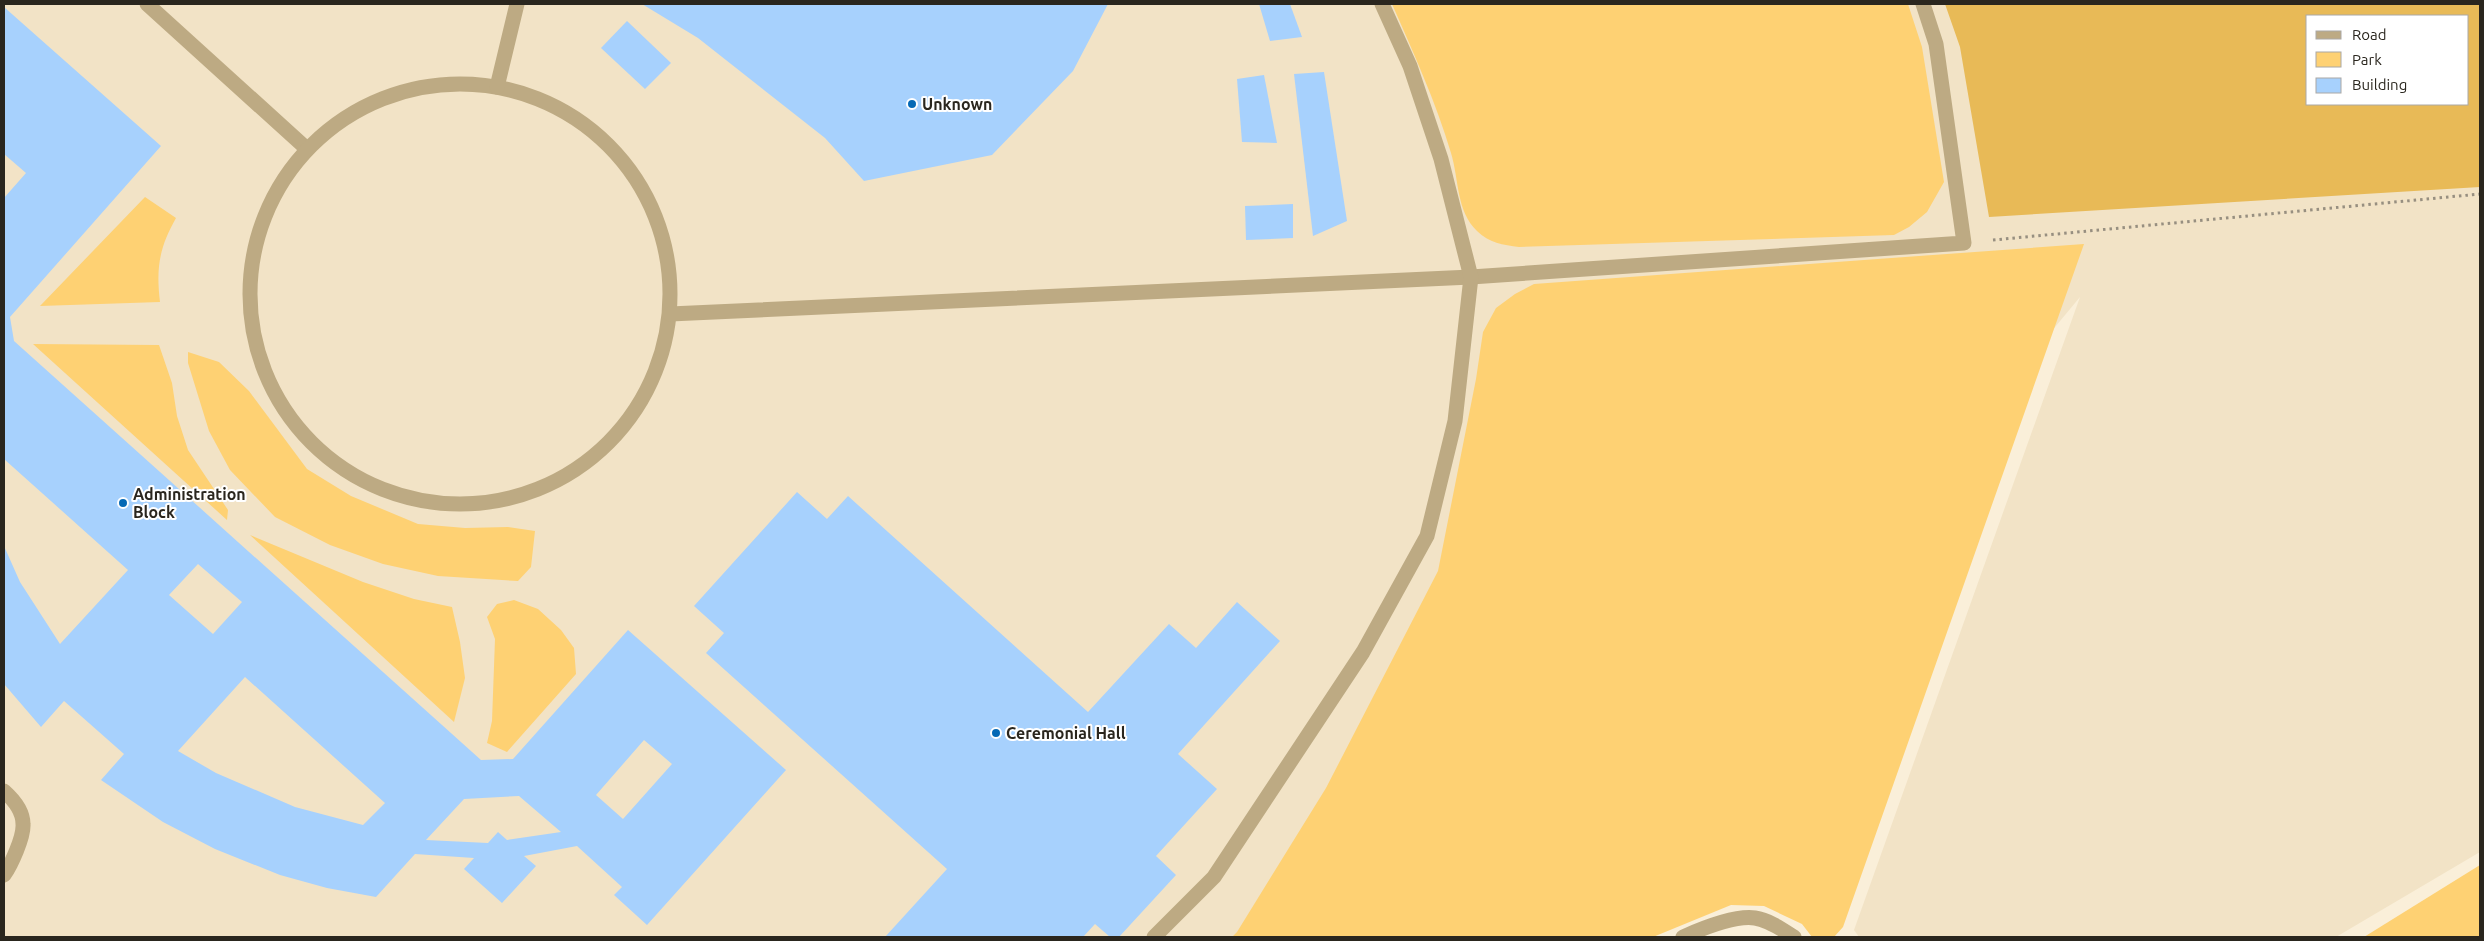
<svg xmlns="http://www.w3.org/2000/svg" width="2484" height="941" font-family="Ubuntu,sans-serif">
<rect width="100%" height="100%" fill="#faefd9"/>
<path fill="#f2e3c6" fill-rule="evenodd" d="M 4,4 L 2480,4 L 2480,852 L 2336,937 L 1859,937 L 1854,930 L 2080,297 L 1549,937 L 4,937 ZM 2308,16 L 2468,16 L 2468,104 L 2308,104 Z"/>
<g fill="#fed173">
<path d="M 1392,4 L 1908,4 L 1922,47 L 1944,182 L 1927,212 L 1909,227 L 1894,235 L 1519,247 C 1503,245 1489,243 1477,231 C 1456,211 1459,179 1451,153 C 1436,102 1413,52 1392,4 Z"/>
<path d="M 145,197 L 176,218 C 159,248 156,268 160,302 L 40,306 Z"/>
<polygon points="2084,244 1843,927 1834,937 1812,937 1802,924 1764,906 1731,905 1653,937 1232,937 1237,932 1326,788 1438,571 1476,379 1483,332 1496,308 1515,294 1534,284"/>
<polygon points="33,344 159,345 172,383 177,416 188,450 228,510 227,520"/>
<polygon points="188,352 219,362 249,391 307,469 351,496 418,524 465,528 508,527 535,531 531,567 518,581 438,576 383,564 330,545 275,517 230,470 209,431 188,363"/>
<polygon points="250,535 363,582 414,599 452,607 460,642 465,678 454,722"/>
<polygon points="514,600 538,609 561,630 574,648 576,674 507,752 487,743 492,721 495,639 487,617 497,604"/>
<polygon points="2480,865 2480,937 2364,937"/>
</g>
<path fill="#e8ba57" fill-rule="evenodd" d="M 1945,4 L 2480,4 L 2480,187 L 1989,217 L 1960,47 ZM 2308,16 L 2468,16 L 2468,104 L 2308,104 Z"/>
<g fill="#a7d1fd" fill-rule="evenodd">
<polygon points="642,4 1108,4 1073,71 992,155 864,181 825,138 698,38"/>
<polygon points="1259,4 1290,4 1302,37 1270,41"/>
<path d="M 4,7 L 161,146 L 10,317 L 14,341 L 481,760 L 513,759 L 628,630 L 786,770 L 647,925 L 614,895 L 622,887 L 577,846 L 524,856 L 536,866 L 502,903 L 464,869 L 474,858 L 415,854 L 376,897 L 327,888 L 280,875 L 215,849 L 163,822 L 101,780 L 124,754 L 64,701 L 41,727 L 4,684 L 4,546 L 20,582 L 60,644 L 128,570 L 4,459 L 4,198 L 26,173 L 4,154 ZM 198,564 L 242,602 L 213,634 L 169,595 ZM 245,677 L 385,803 L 363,825 L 295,807 L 216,773 L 178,751 ZM 644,740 L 672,764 L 623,819 L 596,795 ZM 519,796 L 561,832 L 507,840 L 498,832 L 488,843 L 426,840 L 464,799 Z"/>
<polygon points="627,21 671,63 645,89 601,48"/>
<polygon points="1324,72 1347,221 1313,236 1294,74"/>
<polygon points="1264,75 1277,143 1242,142 1237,79"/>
<polygon points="1293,204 1293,238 1246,240 1245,206"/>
<polygon points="797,492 827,519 848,496 1088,712 1169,624 1196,648 1237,602 1280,641 1178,754 1217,789 1156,856 1176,875 1119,937 1110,937 1095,924 1083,937 885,937 947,869 706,653 724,633 694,606"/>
</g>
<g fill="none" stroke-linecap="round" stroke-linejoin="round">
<polyline stroke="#978f80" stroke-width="3" stroke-dasharray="2.5 4" stroke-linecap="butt" points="1993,240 2480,194"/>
<g stroke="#bdaa83" stroke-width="15">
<polyline points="147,4 307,149"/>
<circle cx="460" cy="294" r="210"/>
<polyline points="497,87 517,4"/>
<polyline points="670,314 1471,277 1964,243 1936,44 1923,4"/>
<path d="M 4,791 C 13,799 23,811 23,824 C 24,837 11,865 4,875"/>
<polyline points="1154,937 1214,877 1363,652 1427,536 1455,421 1471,277 1441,159 1410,66 1382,4"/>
<path d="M 1683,937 C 1701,929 1735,915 1755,918 C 1769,920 1783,930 1794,937"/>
</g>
</g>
<g fill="#0569b5" stroke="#fff" stroke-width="2">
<circle cx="912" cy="104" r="5"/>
<circle cx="123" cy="503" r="5"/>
<circle cx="996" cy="733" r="5"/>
</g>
<g text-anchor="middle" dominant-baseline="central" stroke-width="4" stroke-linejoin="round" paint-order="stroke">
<g font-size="16" font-weight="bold" fill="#2a261e" stroke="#fff" text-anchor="start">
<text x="922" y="104">Unknown</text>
<text x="133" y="494">Administration<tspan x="133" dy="18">Block</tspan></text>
<text x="1006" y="733">Ceremonial Hall</text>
</g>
</g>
<rect width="2484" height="941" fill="none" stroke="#2a261e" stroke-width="10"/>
<rect x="2306" y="15" width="162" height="90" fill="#ffffff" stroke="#aaa8a5"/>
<rect x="2316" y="31" width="25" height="8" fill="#bdaa83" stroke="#aaa8a5"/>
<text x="2352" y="40" font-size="15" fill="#2a261e">Road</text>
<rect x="2316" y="52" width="25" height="15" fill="#fed173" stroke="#aaa8a5"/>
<text x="2352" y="65" font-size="15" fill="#2a261e">Park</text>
<rect x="2316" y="78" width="25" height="15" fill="#a7d1fd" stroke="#aaa8a5"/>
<text x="2352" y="90" font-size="15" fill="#2a261e">Building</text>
</svg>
